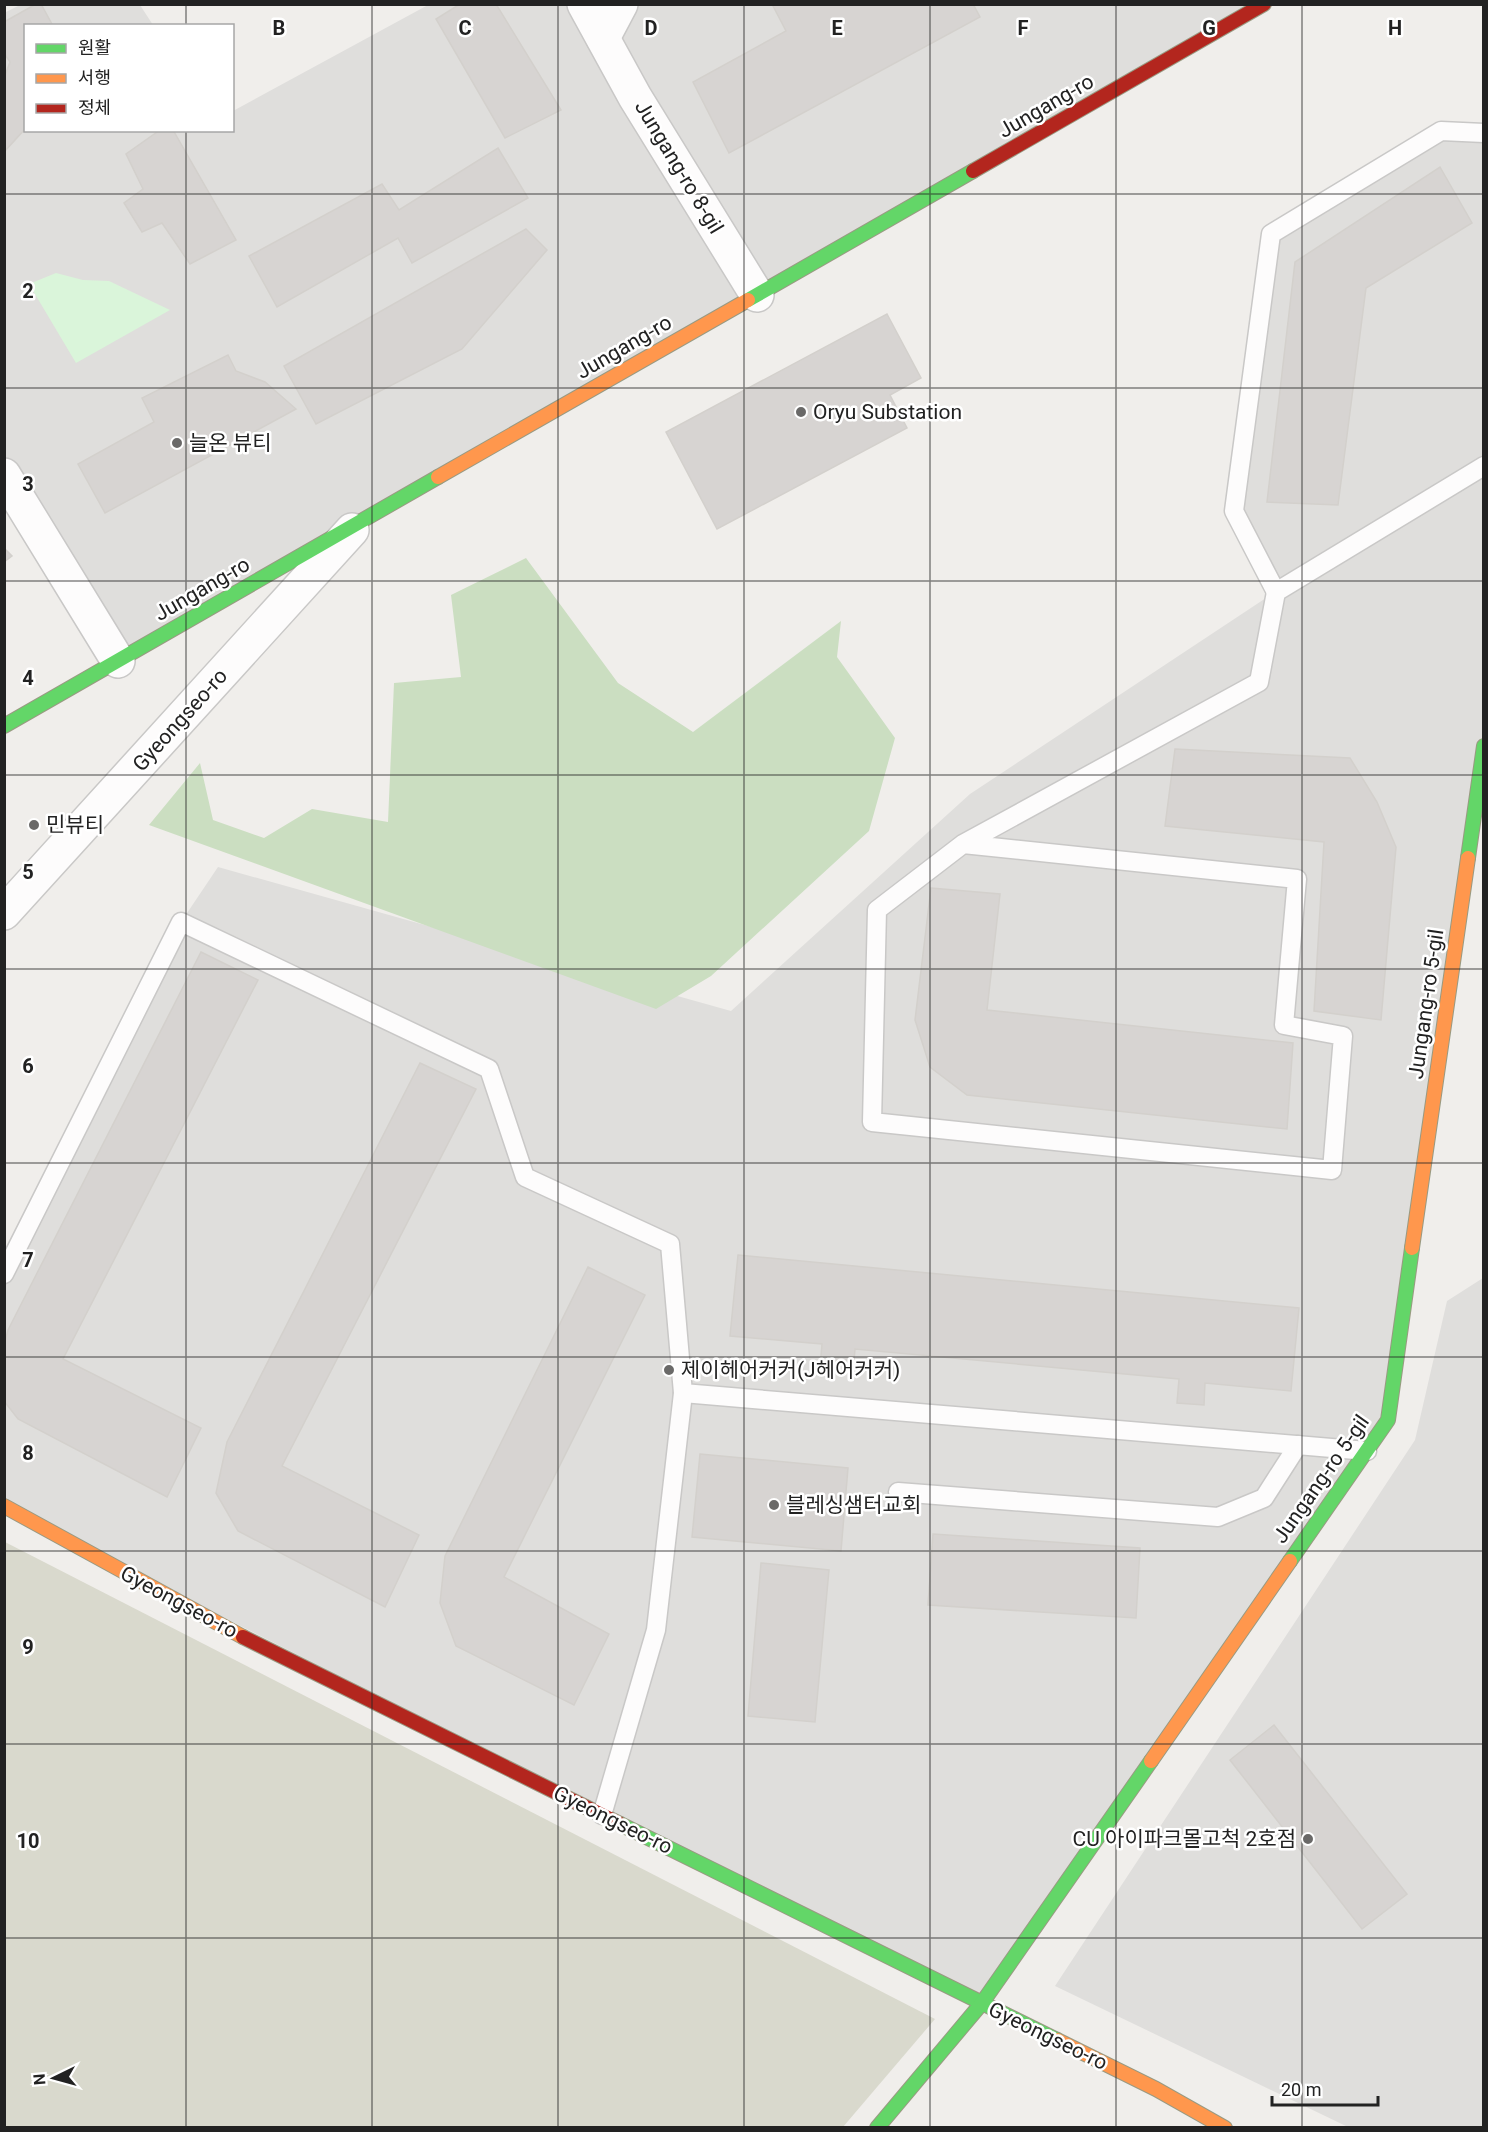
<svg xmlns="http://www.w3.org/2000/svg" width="1488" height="2132" font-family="Roboto,'Noto Sans KR',sans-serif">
<rect width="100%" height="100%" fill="#f0eeeb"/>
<g fill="#dfdedc">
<polygon points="20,5 140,5 153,25 26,26 26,130 232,130 233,111 428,5 1264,5 118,661 5,475 4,13"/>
<polygon points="1441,131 1483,133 1483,746 1388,1420 982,2003 5,1506 4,1274 181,922 218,867 731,1011 970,794 1275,592 1234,511 1271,234"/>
<polygon points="1483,1278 1483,2127 1348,2127 1055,1986 1415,1440 1447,1301"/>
</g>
<polygon fill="#d9d9cd" points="4,1542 5,1542 935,2019 843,2127 5,2127"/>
<polygon fill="#cbdec1" points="526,558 618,683 693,732 841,621 837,657 895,738 869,831 711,976 656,1009 149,825 200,763 213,820 264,838 312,809 388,822 394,683 461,677 451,595"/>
<polygon fill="#daf5da" points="56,273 83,280 109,281 170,310 76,363 29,284"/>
<g fill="#d7d4d2" stroke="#d3d0cc" stroke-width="1.5">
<polygon points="36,4 41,4 53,26 26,26 26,128 4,152 4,78 10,62 4,53 4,22"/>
<polygon points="460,4 496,4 561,110 505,138 436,19"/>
<polygon points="772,4 973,4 980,17 729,153 693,82 786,31"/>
<polygon points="160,130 173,130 236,240 190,264 162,223 142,232 124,203 143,189 126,154"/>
<polygon points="498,148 528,198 412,263 398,238 277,307 249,256 382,184 399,210"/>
<polygon points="1440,167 1472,223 1366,288 1338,505 1267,502 1295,262"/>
<polygon points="526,229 547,250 462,349 316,424 284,366"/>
<polygon points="887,314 921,378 890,395 907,428 717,529 666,432"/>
<polygon points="228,355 236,371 265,382 296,409 105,513 78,464 154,422 142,398"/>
<polygon points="4,548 12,556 4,562"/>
<polygon points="1175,749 1350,758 1377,802 1396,847 1381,1020 1314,1011 1324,842 1165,826"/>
<polygon points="931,888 1000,894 987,1010 1293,1043 1287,1129 967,1095 930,1067 915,1020"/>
<polygon points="201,952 258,980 63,1359 201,1428 167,1497 18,1419 4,1401 4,1345 8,1330"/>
<polygon points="420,1063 476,1089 282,1466 419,1535 385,1607 238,1531 216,1493 227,1442"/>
<polygon points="738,1255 1299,1308 1291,1391 1205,1383 1204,1405 1177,1403 1179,1379 855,1349 853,1372 820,1368 822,1344 730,1336"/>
<polygon points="588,1267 645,1295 504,1577 609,1634 574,1705 456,1646 440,1603 445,1556"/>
<polygon points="700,1454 848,1468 841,1551 692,1537"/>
<polygon points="933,1534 1140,1548 1136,1618 928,1605"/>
<polygon points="761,1563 829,1570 815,1722 748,1716"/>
<polygon points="1274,1725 1407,1894 1362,1929 1230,1760"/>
</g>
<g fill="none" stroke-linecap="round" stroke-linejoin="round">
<g stroke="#c9c8c7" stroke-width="21">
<g id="lane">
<polyline points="1276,592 1234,511 1271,234 1441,131 1484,133"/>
<polyline points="963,844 1297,879 1284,1025 1343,1036 1332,1170 872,1122 877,910 963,844 1259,682 1276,592 1484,466"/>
<polyline points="4,1274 181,922 489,1069 525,1177 670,1244 683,1393 1367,1451"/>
<polyline points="898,1492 1218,1517 1264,1498 1298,1445"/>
<polyline points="602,1815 656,1630 683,1393"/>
</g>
</g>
<g stroke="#c9c8c7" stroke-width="36">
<g id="street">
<polyline points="584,4 635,97 757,295"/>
<polyline points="603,38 621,4"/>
<polyline points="4,475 118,661"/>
<polyline points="4,913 352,530"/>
</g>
</g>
<g stroke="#999a82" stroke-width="16">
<g id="fast">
<polyline points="748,300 973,171"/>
<polyline points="4,726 438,477"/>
<polyline points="1468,858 1484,746"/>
<polyline points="1290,1561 1388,1420 1412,1248"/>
<polyline points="620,1824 1057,2040"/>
<polyline points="877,2128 982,2003 1151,1761"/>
</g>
</g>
<g stroke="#999a82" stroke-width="16">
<g id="slow">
<polyline points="438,477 748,300"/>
<polyline points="1412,1248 1468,858"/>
<polyline points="4,1506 243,1637"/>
<polyline points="1151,1761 1290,1561"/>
<polyline points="1057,2040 1156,2089 1225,2128"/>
</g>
</g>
<g stroke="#999a82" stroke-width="16">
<g id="jam">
<polyline points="973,171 1264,4"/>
<polyline points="243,1637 620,1824"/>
</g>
</g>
<use href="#lane" stroke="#fdfcfc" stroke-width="18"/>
<use href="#street" stroke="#fdfcfc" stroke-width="33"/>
<use href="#fast" stroke="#63d668" stroke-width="14"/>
<use href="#slow" stroke="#ff974d" stroke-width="14"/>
<use href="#jam" stroke="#b3261e" stroke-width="14"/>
</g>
<path fill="none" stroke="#222" stroke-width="1.5" stroke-opacity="0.55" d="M 186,4 L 186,26M 372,4 L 372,2128M 558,4 L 558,2128M 744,4 L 744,2128M 930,4 L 930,2128M 1116,4 L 1116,2128M 1302,4 L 1302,2128M 186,130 L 186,2128M 4,194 L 1484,194M 4,388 L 1484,388M 4,581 L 1484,581M 4,775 L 1484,775M 4,969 L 1484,969M 4,1163 L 1484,1163M 4,1357 L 1484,1357M 4,1551 L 1484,1551M 4,1744 L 1484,1744M 4,1938 L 1484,1938"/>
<g fill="#6a6968" stroke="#fff" stroke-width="2">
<circle cx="801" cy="412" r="6"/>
<circle cx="177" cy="443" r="6"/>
<circle cx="34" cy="825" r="6"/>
<circle cx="669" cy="1370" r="6"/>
<circle cx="774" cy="1505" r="6"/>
<circle cx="1308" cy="1839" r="6"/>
</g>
<g text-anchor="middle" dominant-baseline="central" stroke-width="5" stroke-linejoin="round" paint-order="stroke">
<g font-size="21" fill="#222" stroke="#fff">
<text transform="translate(1046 106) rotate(-30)">Jungang-ro</text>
<text transform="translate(679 167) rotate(59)">Jungang-ro 8-gil</text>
<text transform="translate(624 347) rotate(-30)">Jungang-ro</text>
<text transform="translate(202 589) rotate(-30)">Jungang-ro</text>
<text transform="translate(180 720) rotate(-48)">Gyeongseo-ro</text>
<text transform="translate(1426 1004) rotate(-82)">Jungang-ro 5-gil</text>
<text transform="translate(1321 1479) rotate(-55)">Jungang-ro 5-gil</text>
<text transform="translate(179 1602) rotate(28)">Gyeongseo-ro</text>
<text transform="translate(613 1820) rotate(26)">Gyeongseo-ro</text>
<text transform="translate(1048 2036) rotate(26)">Gyeongseo-ro</text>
</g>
<g font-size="21" fill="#222" stroke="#fff" text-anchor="start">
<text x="813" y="412">Oryu Substation</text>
<text x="189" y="443">늘온 뷰티</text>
<text x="46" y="825">민뷰티</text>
<text x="681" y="1370">제이헤어커커(J헤어커커)</text>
<text x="786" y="1505">블레싱샘터교회</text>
<text x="1296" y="1839" text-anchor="end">CU 아이파크몰고척 2호점</text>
</g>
</g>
<g font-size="20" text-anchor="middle" font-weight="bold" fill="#222" stroke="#fff" stroke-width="5" stroke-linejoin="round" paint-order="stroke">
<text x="279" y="35">B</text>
<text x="465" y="35">C</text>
<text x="651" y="35">D</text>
<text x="837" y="35">E</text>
<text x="1023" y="35">F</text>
<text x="1209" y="35">G</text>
<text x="1395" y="35">H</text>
<text x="28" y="298">2</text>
<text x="28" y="491">3</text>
<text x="28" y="685">4</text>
<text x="28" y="879">5</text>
<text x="28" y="1073">6</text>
<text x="28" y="1267">7</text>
<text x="28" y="1460">8</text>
<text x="28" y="1654">9</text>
<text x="28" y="1848">10</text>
</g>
<rect width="1488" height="2132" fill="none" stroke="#222222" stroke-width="12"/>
<rect x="24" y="24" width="210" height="108" fill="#ffffff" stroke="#a7a7a7" stroke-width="1.5"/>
<rect x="36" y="44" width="30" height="9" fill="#63d668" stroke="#a7a7a7" stroke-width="1.5"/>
<text x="78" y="54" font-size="18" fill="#222222">원활</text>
<rect x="36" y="74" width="30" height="9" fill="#ff974d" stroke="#a7a7a7" stroke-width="1.5"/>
<text x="78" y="84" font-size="18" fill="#222222">서행</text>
<rect x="36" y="104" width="30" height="9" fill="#b3261e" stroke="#a7a7a7" stroke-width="1.5"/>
<text x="78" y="114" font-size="18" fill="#222222">정체</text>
<g transform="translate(54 2078) rotate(265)" stroke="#ffffff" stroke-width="4.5" paint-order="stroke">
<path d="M0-4.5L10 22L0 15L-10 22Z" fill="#222222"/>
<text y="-9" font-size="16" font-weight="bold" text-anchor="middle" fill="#222222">N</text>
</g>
<path d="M1272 2096v9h106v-9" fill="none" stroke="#222222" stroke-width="3"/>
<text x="1281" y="2096" font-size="18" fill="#222222" stroke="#ffffff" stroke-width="4.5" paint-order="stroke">20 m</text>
</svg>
